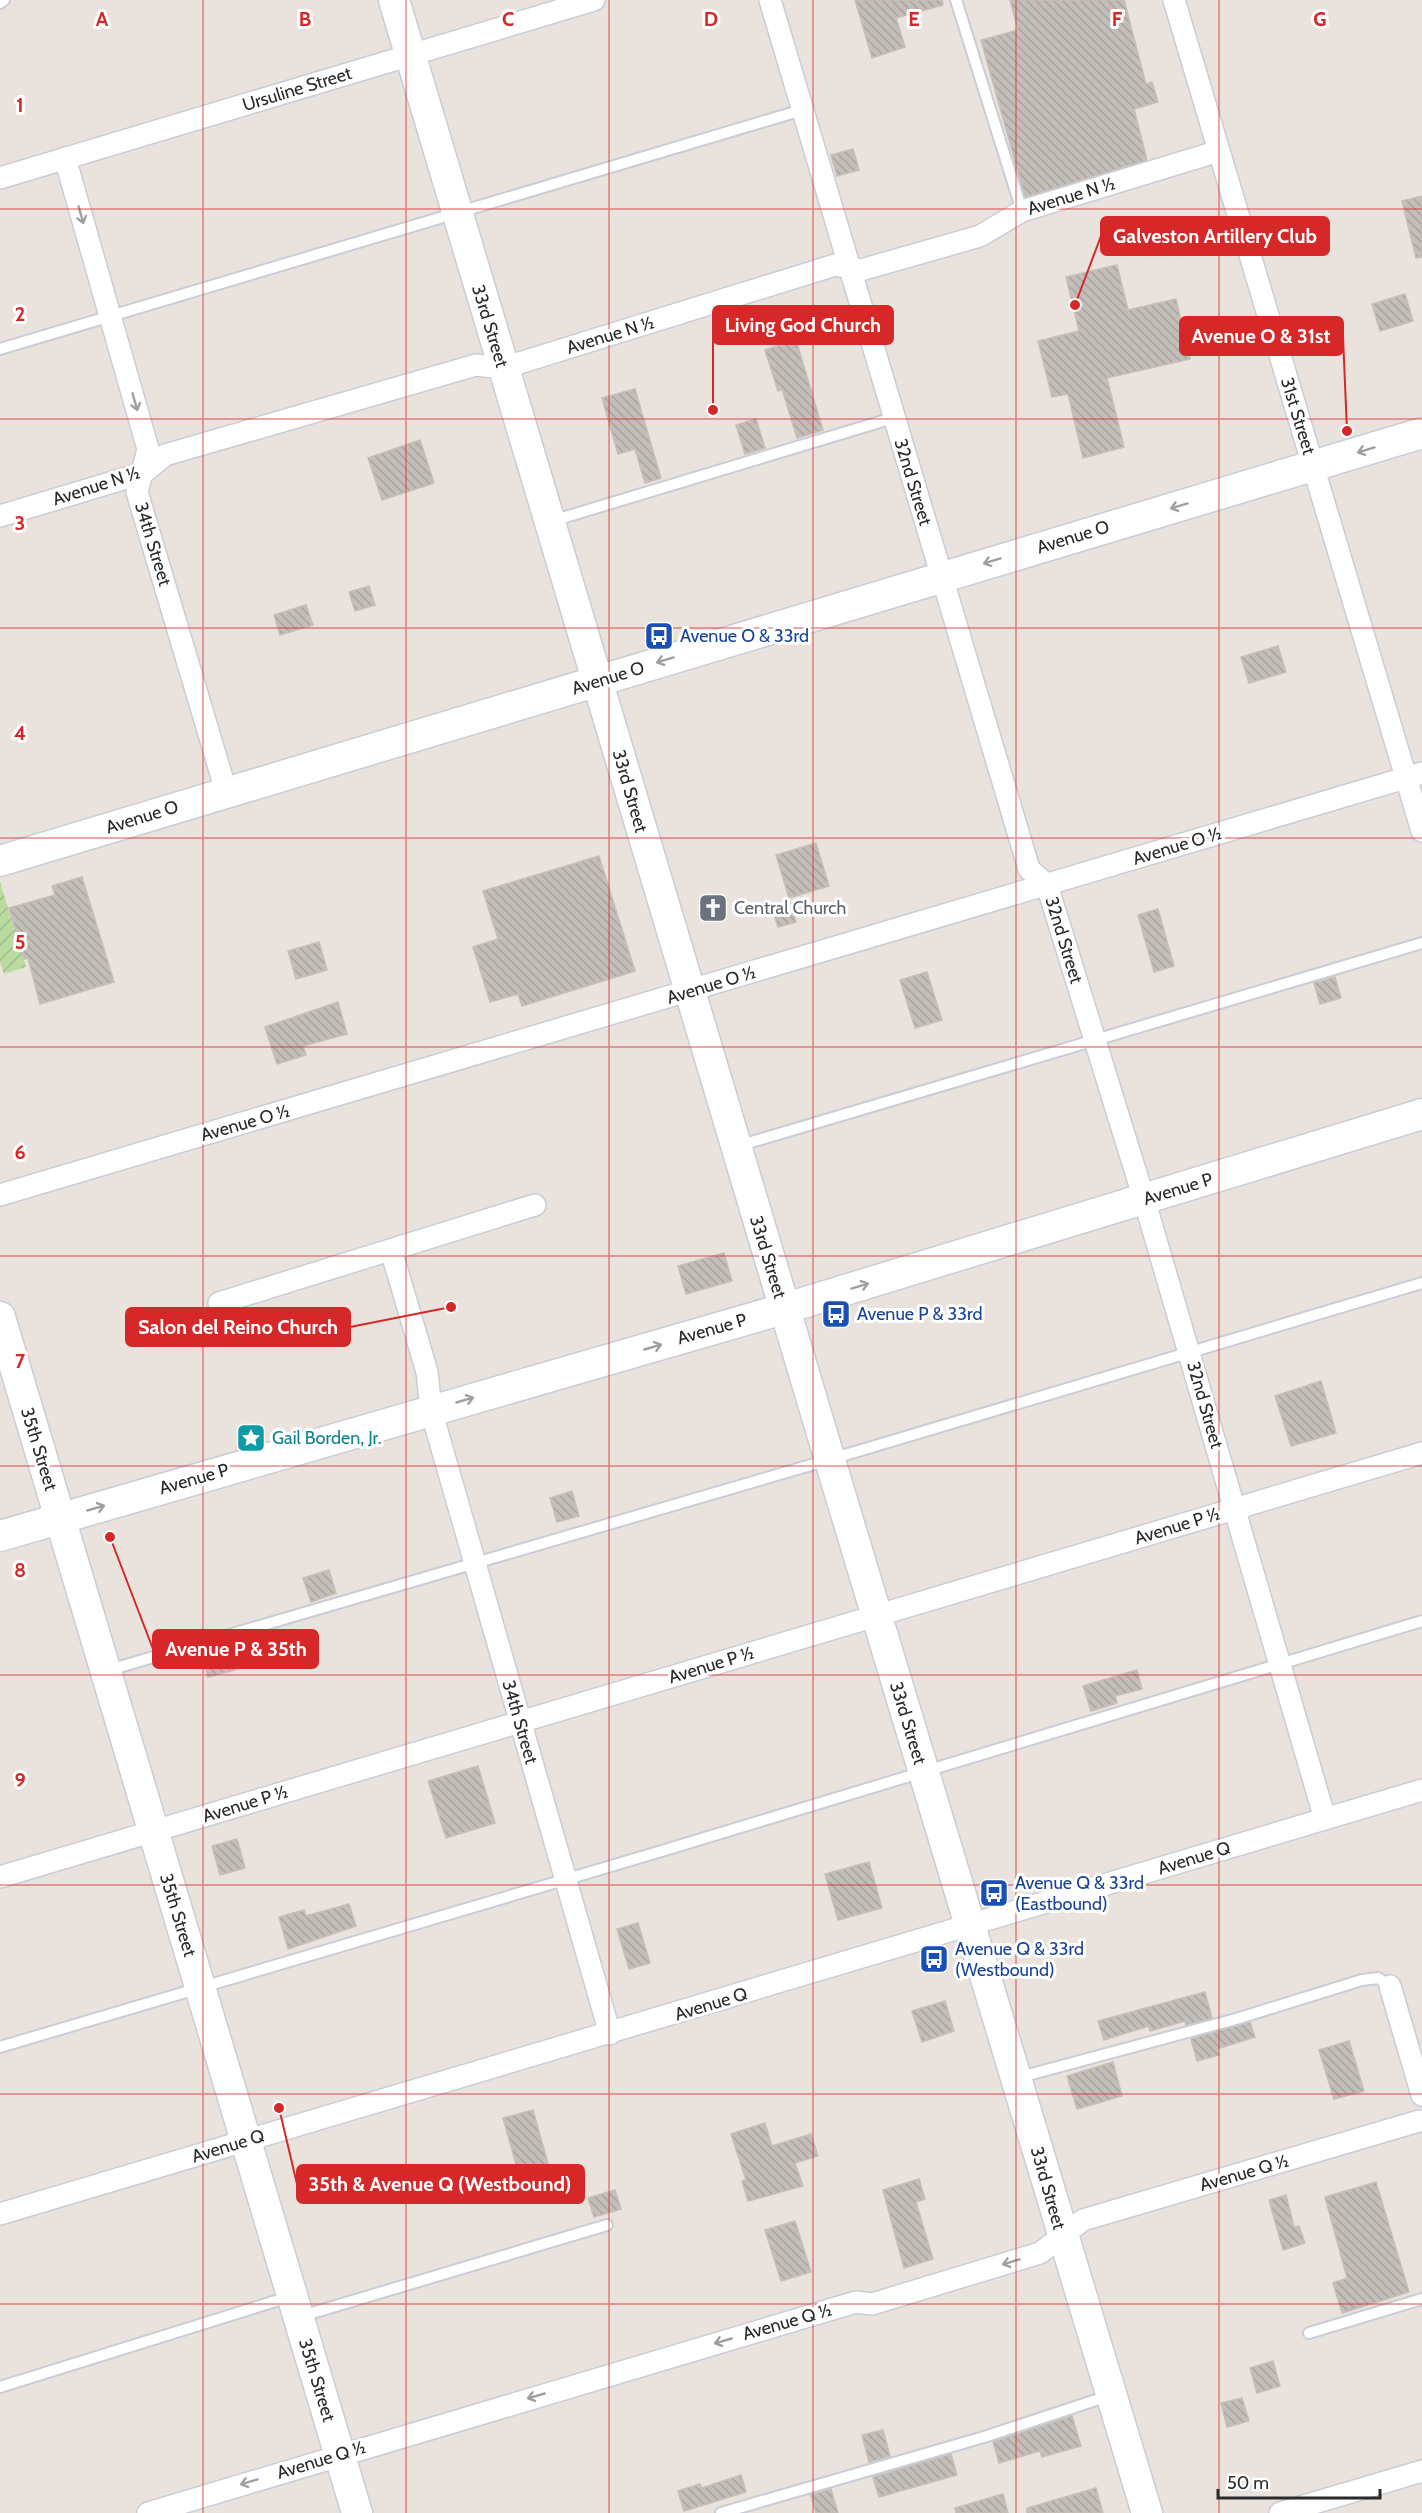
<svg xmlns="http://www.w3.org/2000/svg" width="1422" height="2513" font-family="Cabin,sans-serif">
<defs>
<pattern id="garden-furrows" width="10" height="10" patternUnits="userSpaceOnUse" patternTransform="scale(1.5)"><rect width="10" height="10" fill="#badba0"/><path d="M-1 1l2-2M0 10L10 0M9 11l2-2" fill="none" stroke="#a0bc8a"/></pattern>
<pattern id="building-back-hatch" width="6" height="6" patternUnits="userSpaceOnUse" patternTransform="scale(1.5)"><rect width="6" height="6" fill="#c3beb9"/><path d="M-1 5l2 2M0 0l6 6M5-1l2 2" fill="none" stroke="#a8a39f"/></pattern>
</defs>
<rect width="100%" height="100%" fill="#eae3dd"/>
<polygon fill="url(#garden-furrows)" points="0,882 26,967 4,974 0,962"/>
<g fill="url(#building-back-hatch)" stroke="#c5bfb7" stroke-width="1.5">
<polygon points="855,0 942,0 943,5 896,18 905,47 872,58"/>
<polygon points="1010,0 1124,0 1146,84 1152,82 1158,102 1134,109 1147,160 1025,197 981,40 1018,30"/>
<polygon points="853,149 859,170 837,176 831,155"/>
<polygon points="1422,196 1422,257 1416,258 1402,201"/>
<polygon points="1117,265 1128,310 1176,299 1190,359 1107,378 1124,447 1083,458 1068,394 1052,397 1038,341 1079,331 1066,277"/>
<polygon points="1405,294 1413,321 1380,331 1372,304"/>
<polygon points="796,340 823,430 797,438 782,389 778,391 765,350"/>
<polygon points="635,389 661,478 645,483 635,449 618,454 602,398"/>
<polygon points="756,419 765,448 745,454 736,425"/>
<polygon points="420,440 434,483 382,500 368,458"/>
<polygon points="369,586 375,605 355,611 349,592"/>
<polygon points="306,605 313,625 280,635 274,615"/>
<polygon points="1278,646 1286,672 1249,683 1241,657"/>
<polygon points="816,843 829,886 789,898 776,855"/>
<polygon points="599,856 635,971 522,1006 518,994 490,1002 473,947 498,939 483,891"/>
<polygon points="82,877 114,982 40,1004 28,958 24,959 9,908 55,895 52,886"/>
<polygon points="790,903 796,922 778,927 772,908"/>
<polygon points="1158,909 1174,966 1154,972 1138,915"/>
<polygon points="319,942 327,970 296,979 288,951"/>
<polygon points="927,972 942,1020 915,1028 900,980"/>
<polygon points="1335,977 1341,998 1320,1004 1314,983"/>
<polygon points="338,1002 347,1034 303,1046 306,1055 277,1064 265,1027"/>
<polygon points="724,1253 732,1281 686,1294 678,1266"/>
<polygon points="1321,1381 1336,1433 1291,1446 1275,1396"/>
<polygon points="572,1491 579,1516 557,1522 550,1498"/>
<polygon points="329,1570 336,1593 311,1602 303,1578"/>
<polygon points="228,1648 235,1670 208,1677 202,1656"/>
<polygon points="1137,1670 1142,1689 1115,1696 1117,1703 1091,1711 1083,1686"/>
<polygon points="478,1766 495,1823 446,1838 428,1781"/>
<polygon points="237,1839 245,1868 220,1875 212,1846"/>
<polygon points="869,1862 882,1908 838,1920 825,1874"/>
<polygon points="349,1904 356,1926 288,1949 279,1917 304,1910 306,1916"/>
<polygon points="638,1923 650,1963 629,1969 617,1929"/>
<polygon points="1205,1992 1212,2018 1186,2025 1185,2021 1150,2031 1149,2026 1104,2040 1098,2021"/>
<polygon points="945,2001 954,2031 922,2042 912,2011"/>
<polygon points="1250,2022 1255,2037 1217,2049 1219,2055 1197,2061 1191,2039"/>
<polygon points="1349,2041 1364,2091 1334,2099 1319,2050"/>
<polygon points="1113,2062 1122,2096 1077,2109 1067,2076"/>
<polygon points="533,2110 549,2167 519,2175 503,2118"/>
<polygon points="765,2123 772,2146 811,2134 818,2156 795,2163 803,2186 748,2201 742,2181 746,2180 731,2134"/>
<polygon points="919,2179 925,2199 916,2202 933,2259 904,2268 883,2190"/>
<polygon points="1376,2182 1409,2292 1342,2313 1333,2283 1347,2278 1325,2197"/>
<polygon points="615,2190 621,2209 594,2217 588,2198"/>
<polygon points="1286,2195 1294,2227 1299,2226 1305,2243 1283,2250 1269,2200"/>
<polygon points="795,2221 811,2272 781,2281 765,2230"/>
<polygon points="1273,2361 1280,2386 1257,2393 1250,2368"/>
<polygon points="1242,2398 1249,2421 1227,2427 1221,2403"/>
<polygon points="1072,2416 1081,2446 1042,2457 1040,2451 999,2463 993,2442"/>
<polygon points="883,2430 890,2456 869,2462 862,2435"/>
<polygon points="951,2454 957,2475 879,2497 873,2477"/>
<polygon points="741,2475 746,2492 684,2511 678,2491 700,2484 702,2488"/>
<polygon points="1096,2488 1103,2513 1027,2513 1027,2508"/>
<polygon points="831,2489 838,2513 816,2513 811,2495"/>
<polygon points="1003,2494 1008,2513 956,2513 955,2508"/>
</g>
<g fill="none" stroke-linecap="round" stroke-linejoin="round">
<g stroke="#c9cdd6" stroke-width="14">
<g id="lane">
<polyline points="956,0 1022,211"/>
<polyline points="0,3 4,0"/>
<polyline points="0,349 802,110"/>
<polyline points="552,521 893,418"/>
<polyline points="738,1146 1422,943"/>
<polyline points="109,1670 828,1460 1422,1283"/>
<polyline points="0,2047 655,1853 1422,1621"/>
<polyline points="1017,2078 1236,2019 1362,1980 1378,1978 1390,1986"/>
<polyline points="302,2316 607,2225"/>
<polyline points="1309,2333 1422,2299"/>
<polyline points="0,2387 292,2296"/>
<polyline points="721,2513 984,2437 1108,2396"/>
</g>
</g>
<g stroke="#c9cdd6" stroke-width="24">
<g id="street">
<polyline points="770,0 1029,869 1047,885 1144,1199 1325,1819"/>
<polyline points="1174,0 1422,831"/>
<polyline points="65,158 148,449 137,492 226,791"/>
<polyline points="0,178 594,0"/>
<polyline points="0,516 143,473 165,455 476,365 503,368 835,265 861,270 980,236 1022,211 1219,151"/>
<polyline points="0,1195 1422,773"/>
<polyline points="391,1250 427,1372 431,1410 610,2034"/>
<polyline points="219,1303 535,1205"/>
<polyline points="0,1877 1422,1453"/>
<polyline points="1390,1986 1422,2095"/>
<polyline points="0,2214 1422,1790"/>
<polyline points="148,2513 856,2302 872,2304 1040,2253 1083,2220 1419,2121"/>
<polyline points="1280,2513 1422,2471"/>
</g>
</g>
<g stroke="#c9cdd6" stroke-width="33">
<g id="secondary">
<path d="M 394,0 C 643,838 894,1676 1147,2513"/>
<polyline points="0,861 1422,433"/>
<polyline points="0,1317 357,2513"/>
<polyline points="0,1536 783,1309 1422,1114"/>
</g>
</g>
<use href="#lane" stroke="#fff" stroke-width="10"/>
<use href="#street" stroke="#fff" stroke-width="21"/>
<use href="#secondary" stroke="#fff" stroke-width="30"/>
</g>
<defs><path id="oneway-shaft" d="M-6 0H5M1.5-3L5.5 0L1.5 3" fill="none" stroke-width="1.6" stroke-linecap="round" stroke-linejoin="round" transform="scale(1.5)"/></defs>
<g stroke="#9f9f9f">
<use href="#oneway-shaft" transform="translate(81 215) rotate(74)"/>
<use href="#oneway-shaft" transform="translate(135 402) rotate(74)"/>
<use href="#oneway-shaft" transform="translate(1366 450) rotate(163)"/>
<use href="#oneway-shaft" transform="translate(1179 506) rotate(163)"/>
<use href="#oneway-shaft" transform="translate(992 561) rotate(163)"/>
<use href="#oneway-shaft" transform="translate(665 660) rotate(163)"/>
<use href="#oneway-shaft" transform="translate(860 1286) rotate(-17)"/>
<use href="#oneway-shaft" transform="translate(653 1347) rotate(-16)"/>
<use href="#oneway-shaft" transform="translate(465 1400) rotate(-16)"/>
<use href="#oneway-shaft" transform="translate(96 1508) rotate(-16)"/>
<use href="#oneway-shaft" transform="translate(1011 2262) rotate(163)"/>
<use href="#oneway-shaft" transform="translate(723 2341) rotate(164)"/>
<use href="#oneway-shaft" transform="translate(536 2396) rotate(164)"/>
<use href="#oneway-shaft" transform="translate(249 2482) rotate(163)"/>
</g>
<path fill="none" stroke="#d62828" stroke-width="1.5" stroke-opacity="0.55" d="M 203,0 L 203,2513M 406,0 L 406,2513M 609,0 L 609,2513M 813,0 L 813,2513M 1016,0 L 1016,2513M 1219,0 L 1219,2513M 0,209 L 1422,209M 0,419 L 1422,419M 0,628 L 1422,628M 0,838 L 1422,838M 0,1047 L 1422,1047M 0,1256 L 1422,1256M 0,1466 L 1422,1466M 0,1675 L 1422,1675M 0,1885 L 1422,1885M 0,2094 L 1422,2094M 0,2304 L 1422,2304"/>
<defs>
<g id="bus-square" transform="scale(1.5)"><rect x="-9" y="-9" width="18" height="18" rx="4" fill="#1a4fb4" stroke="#fff"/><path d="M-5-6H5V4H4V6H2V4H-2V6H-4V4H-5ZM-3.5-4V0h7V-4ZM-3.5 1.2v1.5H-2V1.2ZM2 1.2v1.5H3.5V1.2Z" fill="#fff"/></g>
<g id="church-square" transform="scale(1.5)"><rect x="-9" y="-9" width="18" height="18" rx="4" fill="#6b7280" stroke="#fff"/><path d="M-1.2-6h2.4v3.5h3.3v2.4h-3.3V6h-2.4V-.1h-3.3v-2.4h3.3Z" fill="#fff"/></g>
<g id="sight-square" transform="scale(1.5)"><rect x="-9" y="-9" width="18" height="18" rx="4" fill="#0f9aa8" stroke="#fff"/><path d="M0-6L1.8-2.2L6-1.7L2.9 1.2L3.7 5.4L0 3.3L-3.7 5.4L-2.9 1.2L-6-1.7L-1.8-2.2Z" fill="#fff"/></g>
</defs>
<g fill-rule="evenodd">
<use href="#bus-square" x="659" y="636"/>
<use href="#church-square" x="713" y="908"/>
<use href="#bus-square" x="836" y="1314"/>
<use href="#sight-square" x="251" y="1438"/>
<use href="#bus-square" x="994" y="1893"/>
<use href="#bus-square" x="934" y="1959"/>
</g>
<g text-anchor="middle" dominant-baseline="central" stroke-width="6" stroke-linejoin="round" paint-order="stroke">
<g font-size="18" fill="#2a2a2a" stroke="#fff">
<text transform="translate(297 89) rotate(-17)">Ursuline Street</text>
<text transform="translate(1071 196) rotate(-17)">Avenue N ½</text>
<text transform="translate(490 326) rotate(73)">33rd Street</text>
<text transform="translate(610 335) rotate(-17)">Avenue N ½</text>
<text transform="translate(1298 416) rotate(73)">31st Street</text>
<text transform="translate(913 482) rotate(73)">32nd Street</text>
<text transform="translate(96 486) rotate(-18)">Avenue N ½</text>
<text transform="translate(1073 537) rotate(-17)">Avenue O</text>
<text transform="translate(153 544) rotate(73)">34th Street</text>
<text transform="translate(608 678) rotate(-17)">Avenue O</text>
<text transform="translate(630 791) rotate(74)">33rd Street</text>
<text transform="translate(142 817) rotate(-17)">Avenue O</text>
<text transform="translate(1177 846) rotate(-17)">Avenue O ½</text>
<text transform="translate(1064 940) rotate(73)">32nd Street</text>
<text transform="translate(711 985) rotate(-17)">Avenue O ½</text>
<text transform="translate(245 1123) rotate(-16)">Avenue O ½</text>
<text transform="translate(1178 1189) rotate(-17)">Avenue P</text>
<text transform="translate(768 1257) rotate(73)">33rd Street</text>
<text transform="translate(712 1329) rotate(-16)">Avenue P</text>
<text transform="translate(1205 1405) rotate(74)">32nd Street</text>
<text transform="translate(39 1449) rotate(73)">35th Street</text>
<text transform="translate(194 1479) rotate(-16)">Avenue P</text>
<text transform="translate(1177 1526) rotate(-17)">Avenue P ½</text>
<text transform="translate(711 1665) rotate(-17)">Avenue P ½</text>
<text transform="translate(520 1722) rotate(74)">34th Street</text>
<text transform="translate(908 1723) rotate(73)">33rd Street</text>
<text transform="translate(245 1804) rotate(-17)">Avenue P ½</text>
<text transform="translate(1194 1858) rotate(-17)">Avenue Q</text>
<text transform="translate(178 1915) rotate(73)">35th Street</text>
<text transform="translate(711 2004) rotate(-17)">Avenue Q</text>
<text transform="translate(228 2146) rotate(-17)">Avenue Q</text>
<text transform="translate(1244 2173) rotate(-16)">Avenue Q ½</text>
<text transform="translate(1048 2188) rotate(74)">33rd Street</text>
<text transform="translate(787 2322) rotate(-16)">Avenue Q ½</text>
<text transform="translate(317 2380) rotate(73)">35th Street</text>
<text transform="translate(321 2460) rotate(-17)">Avenue Q ½</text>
</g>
<g font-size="18" fill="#164399" stroke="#fff" text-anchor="start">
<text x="680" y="636">Avenue O &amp; 33rd</text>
<text x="857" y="1314">Avenue P &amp; 33rd</text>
<text x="1015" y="1883">Avenue Q &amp; 33rd<tspan x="1015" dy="21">(Eastbound)</tspan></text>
<text x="955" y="1949">Avenue Q &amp; 33rd<tspan x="955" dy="21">(Westbound)</tspan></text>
</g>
<g font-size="18" fill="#5b616d" stroke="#fff" text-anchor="start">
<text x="734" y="908">Central Church</text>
</g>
<g font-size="18" fill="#0d838f" stroke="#fff" text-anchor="start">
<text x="272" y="1438">Gail Borden, Jr.</text>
</g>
</g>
<g font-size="20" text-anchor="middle" font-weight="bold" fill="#d62828" stroke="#fff" stroke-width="6" stroke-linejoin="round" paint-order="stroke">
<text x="102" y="26">A</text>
<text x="305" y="26">B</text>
<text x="508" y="26">C</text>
<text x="711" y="26">D</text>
<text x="914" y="26">E</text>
<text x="1117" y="26">F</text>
<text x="1320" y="26">G</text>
<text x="20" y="112">1</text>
<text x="20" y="321">2</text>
<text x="20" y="530">3</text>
<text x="20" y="740">4</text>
<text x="20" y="949">5</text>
<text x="20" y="1159">6</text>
<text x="20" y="1368">7</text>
<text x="20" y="1577">8</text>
<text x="20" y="1787">9</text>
</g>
<path fill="none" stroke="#d62828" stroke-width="2" d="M1075 305L1101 236M713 410L713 325M1347 431L1343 336M451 1307L350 1327M110 1537L153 1649M279 2108L297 2184"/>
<g fill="#d62828" stroke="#fff" stroke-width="2">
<circle cx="1075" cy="305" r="6"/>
<circle cx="713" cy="410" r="6"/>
<circle cx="1347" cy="431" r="6"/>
<circle cx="451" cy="1307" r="6"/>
<circle cx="110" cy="1537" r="6"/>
<circle cx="279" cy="2108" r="6"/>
</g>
<g fill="#d62828" stroke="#d62828" stroke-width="2">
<rect x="1101" y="217" width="228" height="38" rx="6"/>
<rect x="713" y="306" width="180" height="38" rx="6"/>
<rect x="1180" y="317" width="163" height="38" rx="6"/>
<rect x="126" y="1308" width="224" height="38" rx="6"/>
<rect x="153" y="1630" width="165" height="38" rx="6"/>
<rect x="297" y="2165" width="287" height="38" rx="6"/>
</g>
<g font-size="20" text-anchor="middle" font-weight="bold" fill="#fff">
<text x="1215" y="243">Galveston Artillery Club</text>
<text x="803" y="332">Living God Church</text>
<text x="1261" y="343">Avenue O &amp; 31st</text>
<text x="238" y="1334">Salon del Reino Church</text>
<text x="236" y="1656">Avenue P &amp; 35th</text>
<text x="440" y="2191">35th &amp; Avenue Q (Westbound)</text>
</g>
<path d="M1218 2489v9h162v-9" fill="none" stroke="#2a2a2a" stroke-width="3"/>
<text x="1227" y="2489" font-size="18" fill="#2a2a2a" stroke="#ffffff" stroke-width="4.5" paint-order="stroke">50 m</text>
</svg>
